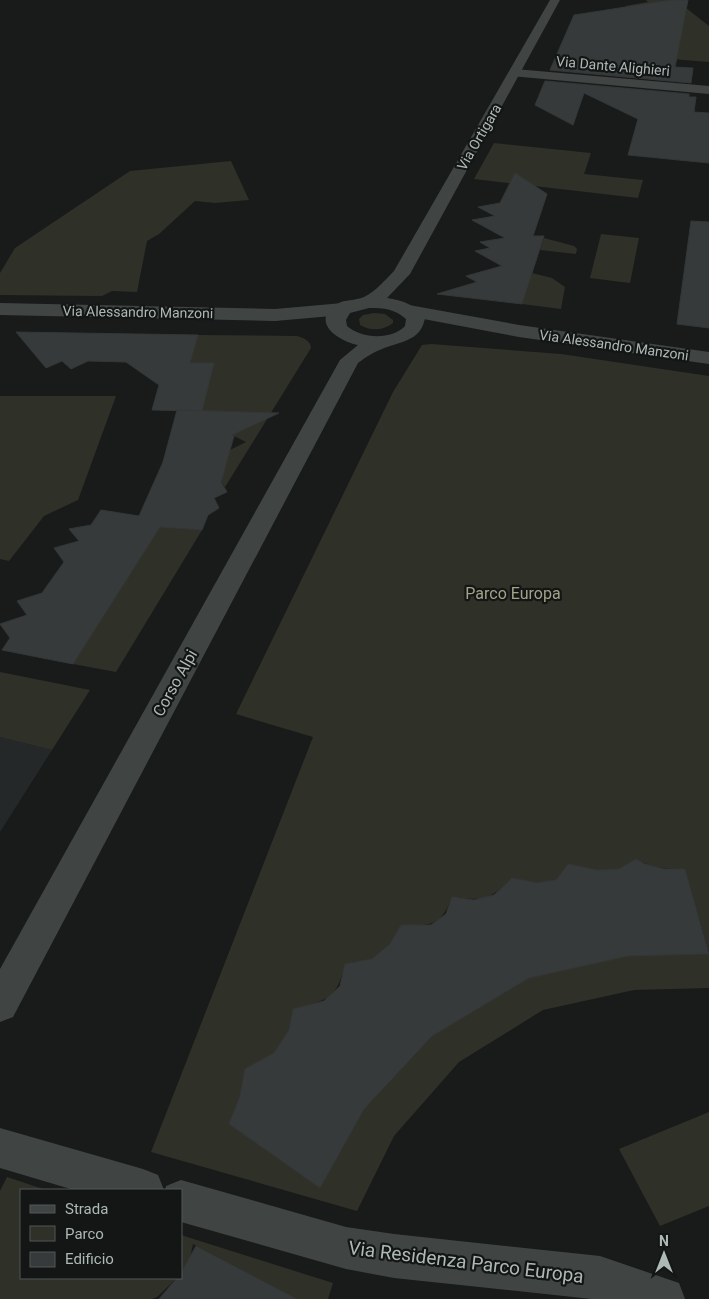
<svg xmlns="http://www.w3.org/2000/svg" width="709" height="1299" font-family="Roboto,sans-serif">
<rect width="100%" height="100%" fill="#191b1b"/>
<polygon fill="#252828" points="0,737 52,750 0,832"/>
<g fill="#2f3028">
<polygon points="646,0 676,0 709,26 709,62 609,54 652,16 625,6 648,2"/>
<polygon points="494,143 591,153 584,174 643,180 638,198 474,179"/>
<polygon points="231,161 249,200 215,203 195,201 159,234 147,241 137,292 112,291 102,296 0,295 0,273 15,248 130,171"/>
<polygon points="601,234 639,238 630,283 590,278"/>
<polygon points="544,238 574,246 577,249 576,254 540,250"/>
<polygon points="532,273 552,278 565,287 561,309 522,304"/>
<path d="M 374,313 L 385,314 L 393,320 L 393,323 C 383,331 370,331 360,325 L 359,319 L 363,315 Z"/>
<path d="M 198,335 L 297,336 C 304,338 311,341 311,348 L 225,487 L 220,480 L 228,451 L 246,442 L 232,435 L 237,412 L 202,411 L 213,363 L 190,363 Z"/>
<path d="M 431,344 L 561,354 L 709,376 L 709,952 L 685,869 C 667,869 652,868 636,859 L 619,869 L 597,870 L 568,864 L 556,880 L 537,883 L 512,878 C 489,900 485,901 452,897 C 440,928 431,925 401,925 L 390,944 L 372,959 L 345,965 C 336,1001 326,1000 293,1009 L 289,1030 L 274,1053 L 240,1096 L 229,1124 L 320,1188 L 364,1109 L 432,1036 L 529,978 L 628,956 L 709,954 L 709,988 L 634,990 L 543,1010 L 459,1062 L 394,1136 L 357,1211 L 151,1152 L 313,737 L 236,714 L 393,392 L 422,345 Z"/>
<polygon points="0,396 116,396 78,500 44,516 9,561 0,559"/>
<polygon points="160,527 202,530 116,672 73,664"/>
<polygon points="0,672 90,690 52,750 0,737"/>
<polygon points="709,1112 709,1206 660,1226 619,1149"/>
<polygon points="7,1177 46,1190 21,1190 21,1278 177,1278 157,1297 152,1299 0,1299 0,1191"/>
<polygon points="181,1235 333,1283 328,1299 297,1299 193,1244 190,1258 181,1273"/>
</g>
<g fill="#363a3a" stroke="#343737">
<polygon points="671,0 688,0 675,67 693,68 691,83 550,70 574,15"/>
<polygon points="545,81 689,94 689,97 696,97 694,112 709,113 709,163 628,155 638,119 584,93 573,125 535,105"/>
<polygon points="515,173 547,194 533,236 544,236 522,304 437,294 477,282 466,276 502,266 475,251 490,248 480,242 505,238 472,220 495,216 478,207 500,203"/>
<polygon points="691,221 709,222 709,328 677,324"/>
<polygon points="16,332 198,335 190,363 214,363 202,411 152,410 159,385 126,362 88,361 71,369 62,361 46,368"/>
<polygon points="177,410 279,413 232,435 234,436 221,482 227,492 214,498 219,508 208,515 202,530 160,527 73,664 2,650 10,638 0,624 27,615 17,601 42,593 64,562 54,548 79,541 69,529 91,525 101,510 139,516 163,462"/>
<polygon points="636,859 645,864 664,869 685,869 709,954 628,956 529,978 432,1036 364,1109 320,1188 229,1124 240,1096 245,1069 274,1053 289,1030 293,1009 324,1001 340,986 345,964 372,959 390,944 401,925 431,925 446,914 452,897 474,900 494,895 512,878 537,883 556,880 568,864 597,870 619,869"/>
<polygon points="196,1246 297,1299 159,1299 177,1278 181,1278 181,1273"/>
</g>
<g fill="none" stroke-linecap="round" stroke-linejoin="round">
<g fill="#404544" fill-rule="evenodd">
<polygon points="515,69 709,86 709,94 511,76 509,73"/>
<polygon points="0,303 275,309 343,303 350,305 352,309 350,313 343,315 275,321 0,315"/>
<polygon points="409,305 519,325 709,352 709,364 519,337 402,315 400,311 402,307"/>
<polygon points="0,1128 143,1169 158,1175 164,1190 74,1190 0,1168"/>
<polygon points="181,1180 346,1227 394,1234 600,1256 679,1283 685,1299 592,1299 394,1278 346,1269 181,1222 181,1190 165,1190 166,1186"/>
</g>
<path fill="#404544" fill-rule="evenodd" d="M 550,0 L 560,0 L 410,274 L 387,298 C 402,300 416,305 425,318 C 421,338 408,340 390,346 C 378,350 368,355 358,363 L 13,1017 L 0,1022 L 0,969 L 340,360 L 358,345 C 339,341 309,322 337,304 C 345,299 355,301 364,297 C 375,292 385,280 394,271 ZM 369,308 C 384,308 395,309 406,319 L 405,326 C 392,340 361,339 347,326 L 346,320 L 350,313 Z"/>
</g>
<g text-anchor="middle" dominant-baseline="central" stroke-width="4.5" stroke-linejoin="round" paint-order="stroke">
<g font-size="14" fill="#adb9b5" stroke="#141616">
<text transform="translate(613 66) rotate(5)">Via Dante Alighieri</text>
<text transform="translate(479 137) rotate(-60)">Via Ortigara</text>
<text transform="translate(138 312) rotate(1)">Via Alessandro Manzoni</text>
<text transform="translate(614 345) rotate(8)">Via Alessandro Manzoni</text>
</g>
<g font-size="16" fill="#a2a286" stroke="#141616">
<text x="513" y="593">Parco Europa</text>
</g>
<g font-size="16" fill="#adb9b5" stroke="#141616">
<text transform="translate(175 683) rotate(-61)">Corso Alpi</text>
</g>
<g font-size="19" fill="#adb9b5" stroke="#141616">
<text transform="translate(466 1262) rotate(7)">Via Residenza Parco Europa</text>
</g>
</g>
<rect x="20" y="1189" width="162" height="90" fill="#141616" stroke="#515756"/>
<rect x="30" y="1205" width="25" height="8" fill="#404544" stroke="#515756"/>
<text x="65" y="1214" font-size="15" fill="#adb9b5">Strada</text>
<rect x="30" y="1226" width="25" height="15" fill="#2f3028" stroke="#515756"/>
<text x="65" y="1239" font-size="15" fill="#adb9b5">Parco</text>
<rect x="30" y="1252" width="25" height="15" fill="#363a3a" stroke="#515756"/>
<text x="65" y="1264" font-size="15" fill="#adb9b5">Edificio</text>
<g transform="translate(664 1254)" stroke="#141616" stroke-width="4" paint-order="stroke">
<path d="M0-4L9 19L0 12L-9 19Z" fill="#adb9b5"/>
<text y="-8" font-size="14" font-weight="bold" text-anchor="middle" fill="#adb9b5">N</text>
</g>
</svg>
